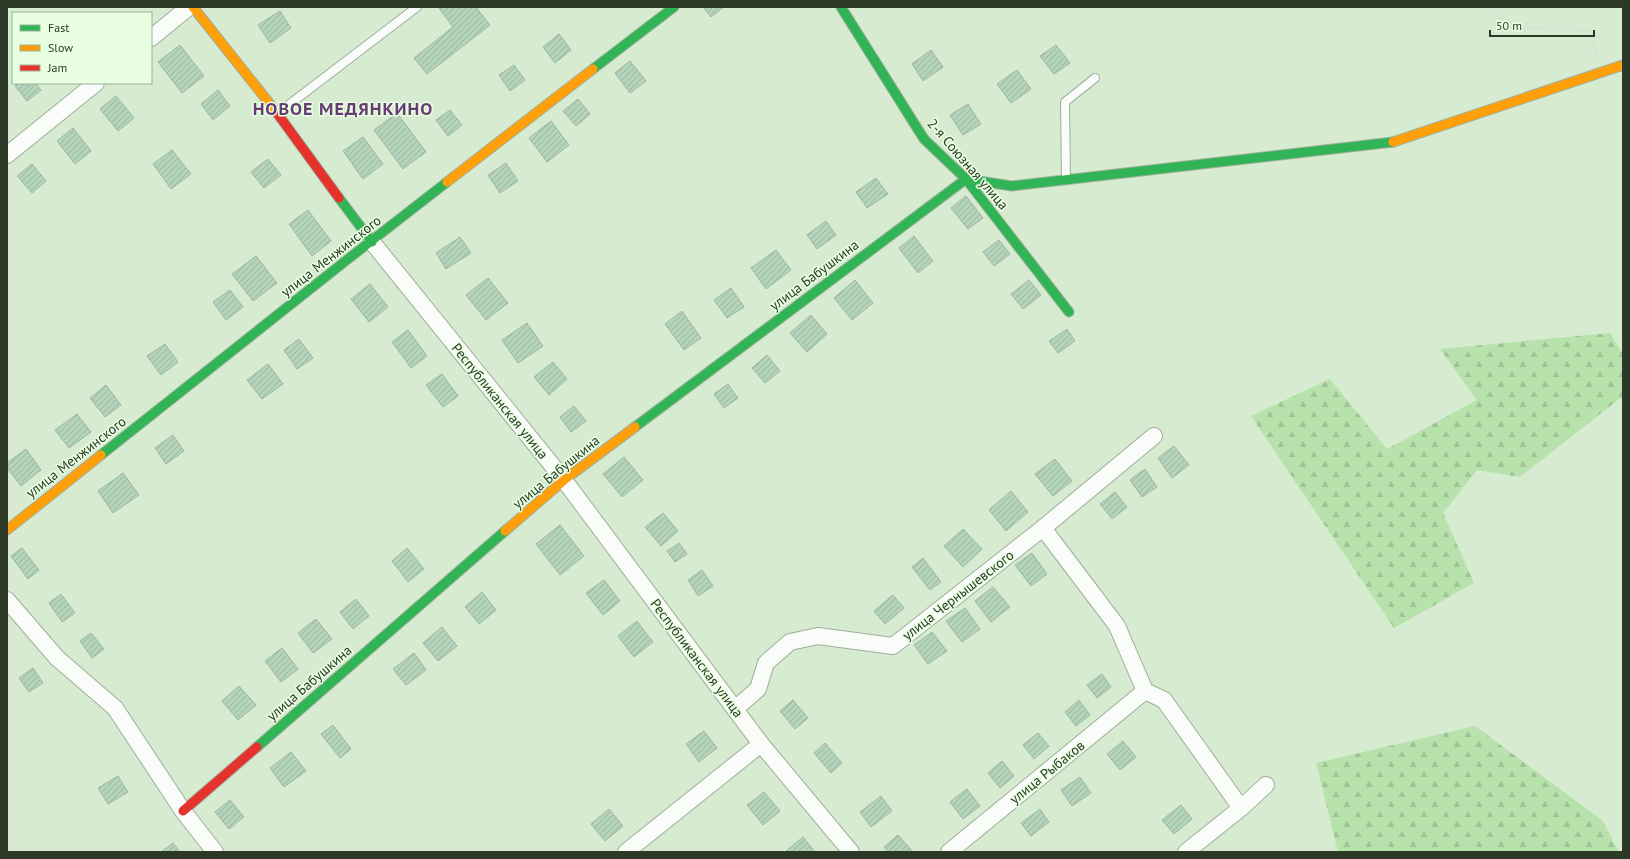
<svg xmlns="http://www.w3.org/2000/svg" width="1630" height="859" font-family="'PT Sans',sans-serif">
<defs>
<pattern id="forest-firs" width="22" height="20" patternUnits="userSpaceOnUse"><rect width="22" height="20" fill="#b8e2ac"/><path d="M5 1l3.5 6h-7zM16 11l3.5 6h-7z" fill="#9ec394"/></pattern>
<pattern id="building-hatch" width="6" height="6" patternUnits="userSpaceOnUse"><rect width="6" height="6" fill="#b3d3bb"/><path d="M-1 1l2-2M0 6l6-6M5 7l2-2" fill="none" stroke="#9ab6a1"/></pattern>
</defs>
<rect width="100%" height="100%" fill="#d6ebd0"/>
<g fill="url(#forest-firs)">
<polygon points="1610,333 1623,354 1623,396 1520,477 1477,470 1443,513 1474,583 1394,628 1251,416 1330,379 1387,449 1477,400 1440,349"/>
<polygon points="1475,726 1603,821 1619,852 1338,852 1316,763"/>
</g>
<g fill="url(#building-hatch)" stroke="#a1b6a3">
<polygon points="438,7 476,7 490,25 427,74 414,58 453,27"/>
<polygon points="703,7 724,7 711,17"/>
<polygon points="280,11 291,28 270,43 258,25"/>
<polygon points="559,34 571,50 555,63 543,47"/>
<polygon points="180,45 204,76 182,93 158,62"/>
<polygon points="1056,45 1070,63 1054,74 1040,56"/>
<polygon points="931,50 943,67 923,81 912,64"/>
<polygon points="630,61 646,81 630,93 615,73"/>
<polygon points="514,65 525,80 510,91 499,75"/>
<polygon points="1017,70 1031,89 1011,103 997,84"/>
<polygon points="18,83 35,83 41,90 27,101 15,86"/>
<polygon points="218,90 230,106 213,120 201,104"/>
<polygon points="116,96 134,118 118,131 100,109"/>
<polygon points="578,99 590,114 576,126 563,111"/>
<polygon points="968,104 981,124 963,135 950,115"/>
<polygon points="450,110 462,125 448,136 436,120"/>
<polygon points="397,113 426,152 403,169 374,130"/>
<polygon points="551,121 569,145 547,162 529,138"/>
<polygon points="73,128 91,151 75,164 57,141"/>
<polygon points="363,137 383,164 363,179 343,151"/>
<polygon points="172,150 191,174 171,189 153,164"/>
<polygon points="268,159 281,175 264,188 251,172"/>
<polygon points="506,163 518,181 500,193 488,175"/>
<polygon points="32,164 46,181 32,193 17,176"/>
<polygon points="876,178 888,194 867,208 856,192"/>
<polygon points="966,196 983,218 968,229 951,208"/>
<polygon points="308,210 331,241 312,256 289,224"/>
<polygon points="826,221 836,235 817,249 807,235"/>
<polygon points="914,236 933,261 918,273 899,248"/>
<polygon points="460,237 471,253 446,269 436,253"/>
<polygon points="999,240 1010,254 994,266 983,252"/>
<polygon points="776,250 791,270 766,289 751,268"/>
<polygon points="256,256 277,283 253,301 232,274"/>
<polygon points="488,278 508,303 486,320 466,295"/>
<polygon points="855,280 873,303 852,320 834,298"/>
<polygon points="1029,280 1041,295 1023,309 1011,294"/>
<polygon points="370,284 388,307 369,322 351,299"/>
<polygon points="731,288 744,307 727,318 714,300"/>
<polygon points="230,290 243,307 226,320 213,302"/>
<polygon points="682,311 701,338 684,350 665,324"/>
<polygon points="811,315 827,334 807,352 790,333"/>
<polygon points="527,323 543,346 518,363 502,340"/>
<polygon points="1067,329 1075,341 1058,353 1049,341"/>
<polygon points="408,330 427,356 411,368 392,342"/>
<polygon points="299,339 313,358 297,369 284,350"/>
<polygon points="165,344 178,362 161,375 147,356"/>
<polygon points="767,355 780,371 765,383 752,368"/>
<polygon points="553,362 567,379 549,395 534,377"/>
<polygon points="268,364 283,384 262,399 247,380"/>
<polygon points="442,374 458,396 443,407 426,385"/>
<polygon points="728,384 738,398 724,408 714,394"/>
<polygon points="106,385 121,405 105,417 90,398"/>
<polygon points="574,406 586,421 571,432 560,417"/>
<polygon points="77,414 91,432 69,448 55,430"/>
<polygon points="173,435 184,451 166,464 155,448"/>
<polygon points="1174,446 1189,465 1172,478 1158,458"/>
<polygon points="26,449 41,470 21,486 7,468 7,463"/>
<polygon points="624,457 643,480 622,497 603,474"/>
<polygon points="1055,459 1072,481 1053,496 1035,474"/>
<polygon points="1145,469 1157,487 1142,497 1130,480"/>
<polygon points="123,473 139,495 113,513 98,491"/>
<polygon points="1011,491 1028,512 1006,531 989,510"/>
<polygon points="1115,492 1127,507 1112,519 1100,504"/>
<polygon points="663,513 678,531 661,546 645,527"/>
<polygon points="560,525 584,556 560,575 536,544"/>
<polygon points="963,529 982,549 963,567 944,546"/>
<polygon points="679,543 687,554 675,562 667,551"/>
<polygon points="22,548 39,570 28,579 11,556"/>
<polygon points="407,548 424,569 408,582 392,561"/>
<polygon points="1032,553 1047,574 1031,586 1015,565"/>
<polygon points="923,558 941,582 930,590 912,567"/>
<polygon points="702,570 713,586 698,596 688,580"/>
<polygon points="604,580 620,601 603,615 586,593"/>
<polygon points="993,587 1010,607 991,622 975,601"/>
<polygon points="482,592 496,610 479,624 465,607"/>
<polygon points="61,594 75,613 62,622 49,603"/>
<polygon points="893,595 904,608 885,624 874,611"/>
<polygon points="356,599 369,616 353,629 340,612"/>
<polygon points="965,608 980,629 962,642 946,621"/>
<polygon points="316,619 332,639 313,653 298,633"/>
<polygon points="637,621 653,642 634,657 618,636"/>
<polygon points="442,627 457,646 438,661 423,643"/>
<polygon points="932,632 947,651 928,664 914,645"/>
<polygon points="91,633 104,649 92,658 80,641"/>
<polygon points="282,648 298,669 281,682 265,661"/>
<polygon points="414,653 426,670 406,685 393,669"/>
<polygon points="33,668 43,683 29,692 19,678"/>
<polygon points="1102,674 1111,687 1097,698 1087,685"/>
<polygon points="239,686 256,705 238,720 222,701"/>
<polygon points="793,700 808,718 795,729 780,711"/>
<polygon points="1079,700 1090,715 1076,726 1065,712"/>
<polygon points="333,725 351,749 340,758 321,734"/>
<polygon points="704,731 717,748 699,762 686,744"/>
<polygon points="1038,733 1049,746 1034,759 1023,745"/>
<polygon points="1123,741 1136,757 1120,770 1107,754"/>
<polygon points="825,743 842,763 831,773 814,753"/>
<polygon points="291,752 306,771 284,787 270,768"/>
<polygon points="1002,761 1014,776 1000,788 988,773"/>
<polygon points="118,776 128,792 108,804 98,788"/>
<polygon points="1080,777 1091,793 1072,806 1061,790"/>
<polygon points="967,789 980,806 963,819 950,802"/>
<polygon points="764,792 780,811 763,825 747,805"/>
<polygon points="881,796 892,811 871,827 860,812"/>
<polygon points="230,800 244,817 229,829 215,812"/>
<polygon points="1181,805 1192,819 1174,834 1162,820"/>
<polygon points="609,809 623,826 605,841 591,824"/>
<polygon points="1040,809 1049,822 1031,836 1021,823"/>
<polygon points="898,835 913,852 888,852 884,847"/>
<polygon points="803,837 815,852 785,852"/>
<polygon points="173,843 180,852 161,852"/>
</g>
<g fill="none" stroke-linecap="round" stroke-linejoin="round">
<g stroke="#9faf9b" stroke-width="10">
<g id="lane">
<polyline points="278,113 417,7"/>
<polyline points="1066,180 1065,102 1095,78"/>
</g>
</g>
<g stroke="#9faf9b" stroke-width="18">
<g id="street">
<polyline points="151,38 189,7"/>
<polyline points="7,155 96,83"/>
<polyline points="372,242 564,480 761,744 851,852"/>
<polyline points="1043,528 1117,626 1145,691 1164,700 1241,808"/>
<polyline points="7,600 57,658 115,708 183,811 215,852"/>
<polyline points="735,709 758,689 766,663 790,642 818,636 893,646 1043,528 1154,436"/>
<polyline points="626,852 761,744"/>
<polyline points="949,852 1145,691"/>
<polyline points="1186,852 1241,808 1266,785"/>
</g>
</g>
<g stroke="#9faf9b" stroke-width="11">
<g id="fast">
<polyline points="841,7 924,139 966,179 1069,312"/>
<polyline points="593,69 674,7"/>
<polyline points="966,179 1012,186 1393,142"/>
<polyline points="339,198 372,242"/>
<polyline points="635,427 966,179"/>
<polyline points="101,455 348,259 447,182"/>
<polyline points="257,747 505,531"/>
</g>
</g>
<g stroke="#9faf9b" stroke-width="11">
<g id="slow">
<polyline points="193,7 277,113"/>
<polyline points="1393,142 1623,65"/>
<polyline points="447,182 593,69"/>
<polyline points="7,530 101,455"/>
<polyline points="505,531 564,480 635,427"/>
</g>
</g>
<g stroke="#9faf9b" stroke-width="11">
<g id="jam">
<polyline points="277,113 339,198"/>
<polyline points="183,811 257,747"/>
</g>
</g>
<polyline stroke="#d9e0d7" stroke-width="2.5" stroke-dasharray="4 2" stroke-linecap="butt" points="1478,7 1523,28 1588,30 1597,56"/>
<use href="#lane" stroke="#f9fcf8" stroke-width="8"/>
<use href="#street" stroke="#f9fcf8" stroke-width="16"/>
<use href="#fast" stroke="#30b455" stroke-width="9"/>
<use href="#slow" stroke="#ff9f0a" stroke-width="9"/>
<use href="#jam" stroke="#e5322d" stroke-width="9"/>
</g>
<g text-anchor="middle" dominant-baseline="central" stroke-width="3" stroke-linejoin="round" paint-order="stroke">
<g font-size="14" fill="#2b3926" stroke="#e8ffe1">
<text transform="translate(968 164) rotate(49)">2-я Союзная улица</text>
<text transform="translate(331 256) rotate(-38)">улица Менжинского</text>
<text transform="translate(814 275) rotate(-37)">улица Бабушкина</text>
<text transform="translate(500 401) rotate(51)">Республиканская улица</text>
<text transform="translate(76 457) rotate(-38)">улица Менжинского</text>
<text transform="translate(556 472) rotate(-39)">улица Бабушкина</text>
<text transform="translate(958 595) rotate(-38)">улица Чернышевского</text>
<text transform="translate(697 658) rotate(53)">Республиканская улица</text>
<text transform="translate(309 683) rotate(-41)">улица Бабушкина</text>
<text transform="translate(1047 772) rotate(-39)">улица Рыбаков</text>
</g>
<g font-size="18" font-weight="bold" letter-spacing="1" fill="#673c73" stroke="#e8ffe1">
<text x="343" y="108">НОВОЕ МЕДЯНКИНО</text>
</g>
</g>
<rect width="1630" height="859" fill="none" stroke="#2b3926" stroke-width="16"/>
<rect x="12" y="12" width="140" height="72" fill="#e8ffe1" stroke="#9cb096"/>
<rect x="20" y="25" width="20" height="6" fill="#30b455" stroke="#9cb096"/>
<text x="48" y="32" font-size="12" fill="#2b3926">Fast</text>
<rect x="20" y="45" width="20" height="6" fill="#ff9f0a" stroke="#9cb096"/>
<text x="48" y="52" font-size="12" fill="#2b3926">Slow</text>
<rect x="20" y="65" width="20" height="6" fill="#e5322d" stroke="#9cb096"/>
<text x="48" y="72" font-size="12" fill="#2b3926">Jam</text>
<path d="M1490 30v6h104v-6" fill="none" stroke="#2b3926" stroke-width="2"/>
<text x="1496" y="30" font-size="12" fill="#2b3926" stroke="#e8ffe1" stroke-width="3" paint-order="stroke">50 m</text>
</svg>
